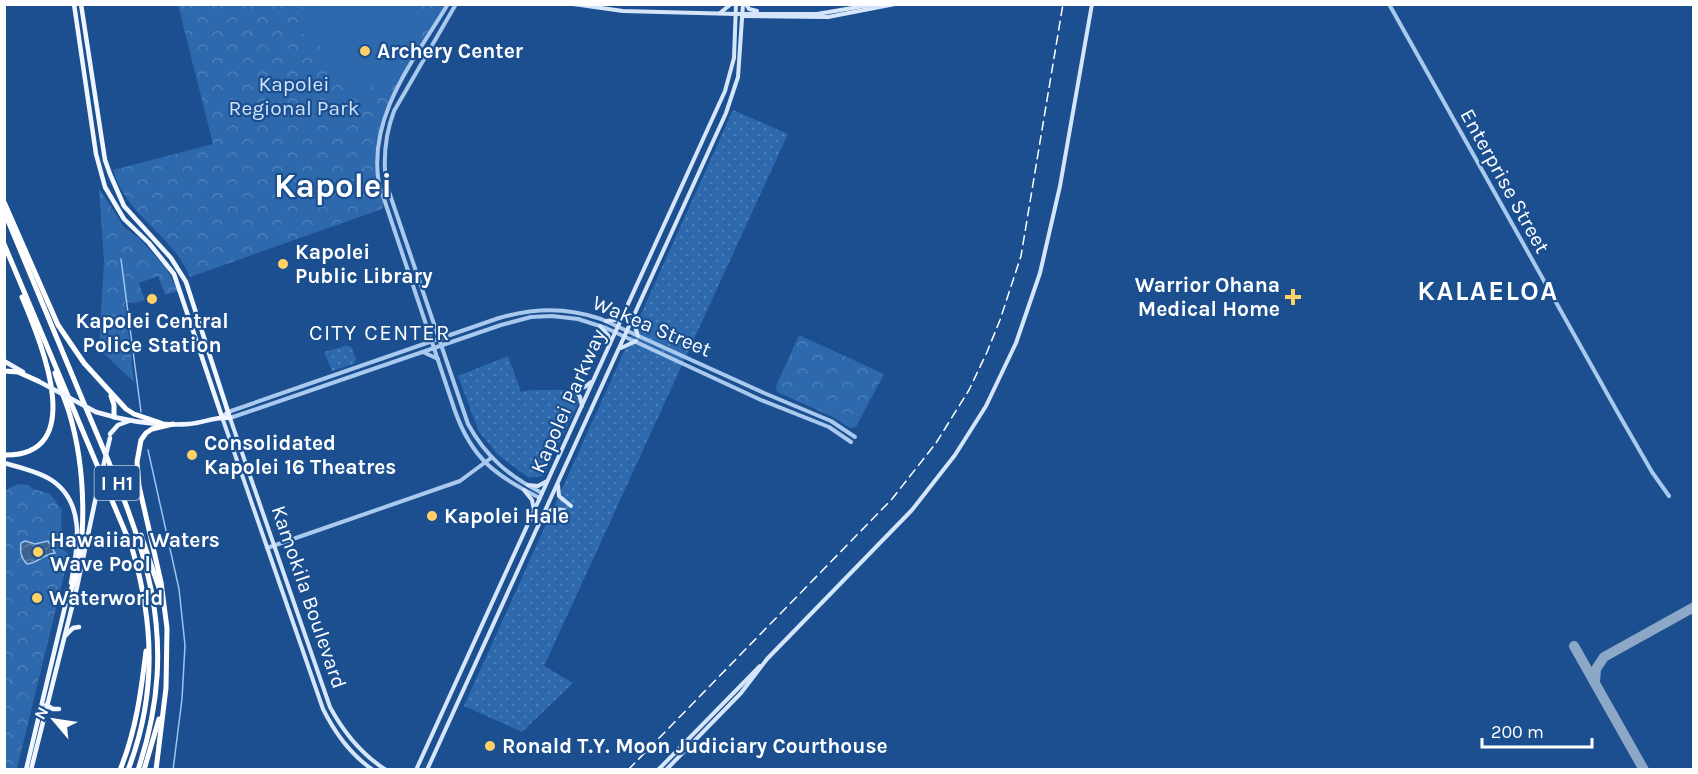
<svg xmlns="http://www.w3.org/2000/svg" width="1698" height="774" font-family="Karla,sans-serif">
<defs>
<pattern id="grass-dots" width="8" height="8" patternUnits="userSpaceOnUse" patternTransform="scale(1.5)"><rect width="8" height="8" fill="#2e69ad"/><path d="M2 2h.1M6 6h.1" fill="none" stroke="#4d80b9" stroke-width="1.8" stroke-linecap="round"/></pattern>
<pattern id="park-crowns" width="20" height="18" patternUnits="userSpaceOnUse" patternTransform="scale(1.5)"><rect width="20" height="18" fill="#2e69ad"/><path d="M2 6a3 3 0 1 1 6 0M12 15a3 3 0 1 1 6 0" fill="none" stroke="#4d80b9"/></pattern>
<pattern id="water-waves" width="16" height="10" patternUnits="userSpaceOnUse" patternTransform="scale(1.5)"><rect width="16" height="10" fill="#3c6290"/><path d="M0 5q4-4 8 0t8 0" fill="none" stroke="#597aa1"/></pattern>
</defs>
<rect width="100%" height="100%" fill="#1b4f8f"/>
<g fill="url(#grass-dots)">
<polygon points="733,110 788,134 544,666 573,683 522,732 464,706"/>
<polygon points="348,345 349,347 351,346 356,359 354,364 332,371 324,352"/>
<polygon points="508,356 521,392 531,390 569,390 580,400 543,476 529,478 498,455 479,432 458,376"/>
</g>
<g fill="url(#park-crowns)">
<path d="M 178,5 L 446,5 C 420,47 374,107 376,158 C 376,173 381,189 384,204 L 382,209 L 190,277 C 170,231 129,220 113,170 L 213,144 Z"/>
<polygon points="99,188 124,227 140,239 166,268 178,291 165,295 158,276 139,283 145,300 135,303 125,302 134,382 99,349 104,260"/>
<polygon points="799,335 884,374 856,427 850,428 833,417 777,392 776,386"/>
<polygon points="18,484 29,485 31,488 50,494 62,510 61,521 63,549 69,555 17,769 5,770 4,493 9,488"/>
</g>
<path fill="#2e69ad" d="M 299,5 L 422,4 L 422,5 C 417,28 409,56 391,74 C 382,83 365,89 354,95 L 319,45 L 299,31 L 310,11 Z"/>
<path fill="url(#water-waves)" stroke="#9cc4f0" stroke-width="1.5" d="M 25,541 L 35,544 L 48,541 L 55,553 C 41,555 39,563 27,564 C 20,557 20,551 21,543 Z"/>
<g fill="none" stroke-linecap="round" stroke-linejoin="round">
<g stroke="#9cc4f0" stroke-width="1.5">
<polyline points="121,259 141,412"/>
<polyline points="148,450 179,589 185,645 182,699 173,770"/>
</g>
<g stroke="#8da7c7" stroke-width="10">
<polyline points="1574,646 1644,770"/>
<polyline points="1595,682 1596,669 1604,657 1694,607"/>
</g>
<g stroke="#a9c9ee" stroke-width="4">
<path d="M 448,4 C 415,59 367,116 379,184 L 455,411 C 472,459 496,476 540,498"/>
<path d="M 456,4 L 394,111 C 385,135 383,158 386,183 L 468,424 C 486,457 510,477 542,493"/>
<polyline points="1389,4 1618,413 1652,472 1669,496"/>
<polyline points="435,328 442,333 450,335"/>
<polyline points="423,352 438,359"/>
<path d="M 228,412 L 499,318 C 534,308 566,307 601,319 L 764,393 L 831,421 L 855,437"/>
<polyline points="230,418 501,325 531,317 552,316 578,319 606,328 761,400 829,427 851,442"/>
<polyline points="267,548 460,481 491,458"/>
</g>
<g stroke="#d6e6fa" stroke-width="4">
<polyline points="573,4 623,11 736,14 817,14 876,4"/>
<polyline points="746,4 749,9 757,11"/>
<polyline points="720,13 731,4"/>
<polyline points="742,16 828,17 895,4"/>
<polyline points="633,320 638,336"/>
<polyline points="606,321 615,320 623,315"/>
<polyline points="600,326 608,335 610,344"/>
<polyline points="621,348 636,341"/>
<polyline points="582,406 580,397 574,388 585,387 591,382"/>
<path d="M 228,412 L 222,417 L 323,709 C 335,733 351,755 373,770"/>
<path d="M 230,418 L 330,707 C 344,733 361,754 386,770"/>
<polyline points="528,485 538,486 547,481"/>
<polyline points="558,485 559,496 571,506"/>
<polyline points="524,490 532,500 534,510"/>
<polyline points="543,515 553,509 564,510"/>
<polyline points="416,770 725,91 734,58 736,4"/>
<polyline points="427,770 726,113 738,77 743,4"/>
<polyline points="658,770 760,666"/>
<polyline points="666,770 741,693 767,659 912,510 955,455 986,406 1016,343 1040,273 1060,186 1092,4"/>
</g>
<g stroke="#f0f6ff" stroke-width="4.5">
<polyline points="74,4 96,154 105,187 124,219 149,243 174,274 222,417"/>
<path d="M 81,4 L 105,160 L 110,174 L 124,206 L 171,258 L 186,282 L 230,418 C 216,416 203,423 189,424 C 159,426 125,421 96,412"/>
<polyline points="4,361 23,372"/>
<polyline points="110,434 118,425 129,421"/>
<path d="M 4,463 C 19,467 35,471 48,478 C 87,500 78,548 71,583"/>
<polyline points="66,635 73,628 79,627"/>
<polyline points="46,705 53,709 59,709"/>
<polyline points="26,770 68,594"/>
<polyline points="31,770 77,587 97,492"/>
</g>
<g stroke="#fff" stroke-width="5">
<polyline points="4,202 58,325 84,363 126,409 134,414 161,423"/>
<path d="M 4,211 C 31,275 57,338 83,401 C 138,531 186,626 138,770"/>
<path d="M 4,244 L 132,548 C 154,623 157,695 128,770"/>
<polyline points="4,371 18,372 38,381"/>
<path d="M 55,373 C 59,386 65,399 69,412 C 85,465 90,546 68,598"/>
<polyline points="111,396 114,405 114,417"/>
<path d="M 4,455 C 91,457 39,338 22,297"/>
<polyline points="141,535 159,588"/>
<path d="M 120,770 C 136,731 141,692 146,651"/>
<polyline points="144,770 159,719"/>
<polyline points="156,770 166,688 167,628 161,582 139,486 137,462 141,440 146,433 152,429 173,424"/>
</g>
<polyline stroke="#fff" stroke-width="1.5" stroke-dasharray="10 4.5" stroke-linecap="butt" points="628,770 892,499 936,443 969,390 987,352 1000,320 1021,256 1063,4"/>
<g stroke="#f0f6ff" stroke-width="4.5">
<polyline points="38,381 96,412"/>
<polyline points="97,492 110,438"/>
</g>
</g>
<g fill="#ffd166" stroke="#1b4f8f" stroke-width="2">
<circle cx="365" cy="51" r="6"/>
<circle cx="283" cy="264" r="6"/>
<path d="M1290 288h6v6h6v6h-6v6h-6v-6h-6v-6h6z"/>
<circle cx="152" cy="299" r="6"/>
<circle cx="192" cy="455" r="6"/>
<circle cx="432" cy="516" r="6"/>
<circle cx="38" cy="552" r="6"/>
<circle cx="37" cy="598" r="6"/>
<circle cx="490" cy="746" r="6"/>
</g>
<g text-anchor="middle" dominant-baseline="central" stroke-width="4.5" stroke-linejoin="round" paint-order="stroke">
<rect fill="#1b4f8f" stroke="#bbcadd" stroke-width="1.5" x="94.5" y="466" width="45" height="34" rx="4.5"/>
<g font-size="20" font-weight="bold" fill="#fff">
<text x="117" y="483">I H1</text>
</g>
<g font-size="21" font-weight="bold" fill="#fff" stroke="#1b4f8f" text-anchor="start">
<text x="377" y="51">Archery Center</text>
<text x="295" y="252">Kapolei<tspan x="295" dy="24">Public Library</tspan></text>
<text x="1280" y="285" text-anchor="end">Warrior Ohana<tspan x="1280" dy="24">Medical Home</tspan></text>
<text x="152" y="321" text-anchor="middle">Kapolei Central<tspan x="152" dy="24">Police Station</tspan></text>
<text x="204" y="443">Consolidated<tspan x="204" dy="24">Kapolei 16 Theatres</tspan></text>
<text x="444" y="516">Kapolei Hale</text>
<text x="50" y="540">Hawaiian Waters<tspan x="50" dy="24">Wave Pool</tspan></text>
<text x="49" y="598">Waterworld</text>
<text x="502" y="746">Ronald T.Y. Moon Judiciary Courthouse</text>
</g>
<g font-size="21" fill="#cfe3fa" stroke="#1b4f8f">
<text x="294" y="84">Kapolei<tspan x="294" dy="24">Regional Park</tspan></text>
</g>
<g font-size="21" fill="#fff" stroke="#1b4f8f">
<text transform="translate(1505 181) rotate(61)">Enterprise Street</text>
<text transform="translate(652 326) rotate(23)">Wakea Street</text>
<text transform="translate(568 401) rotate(-66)">Kapolei Parkway</text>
<text transform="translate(309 597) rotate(71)">Kamokila Boulevard</text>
</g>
<g font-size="22" letter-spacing="1.5" fill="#fff" stroke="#1b4f8f">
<text x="380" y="333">CITY CENTER</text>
</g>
<g font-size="27" font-weight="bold" letter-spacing="1.5" fill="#fff" stroke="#1b4f8f">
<text x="1488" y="291">KALAELOA</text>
</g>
<g font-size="33" font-weight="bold" fill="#fff" stroke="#1b4f8f">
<text x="333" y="186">Kapolei</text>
</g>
</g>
<rect width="1698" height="774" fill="none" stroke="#ffffff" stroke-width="12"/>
<g transform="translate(54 720) rotate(299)" stroke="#1b4f8f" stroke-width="4.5" paint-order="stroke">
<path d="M0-4.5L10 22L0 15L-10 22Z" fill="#ffffff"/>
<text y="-9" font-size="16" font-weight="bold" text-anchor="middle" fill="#ffffff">N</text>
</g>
<path d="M1482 738v9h110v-9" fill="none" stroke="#ffffff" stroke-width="3"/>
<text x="1491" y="738" font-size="18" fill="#ffffff" stroke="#1b4f8f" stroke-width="4.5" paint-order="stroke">200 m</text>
</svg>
